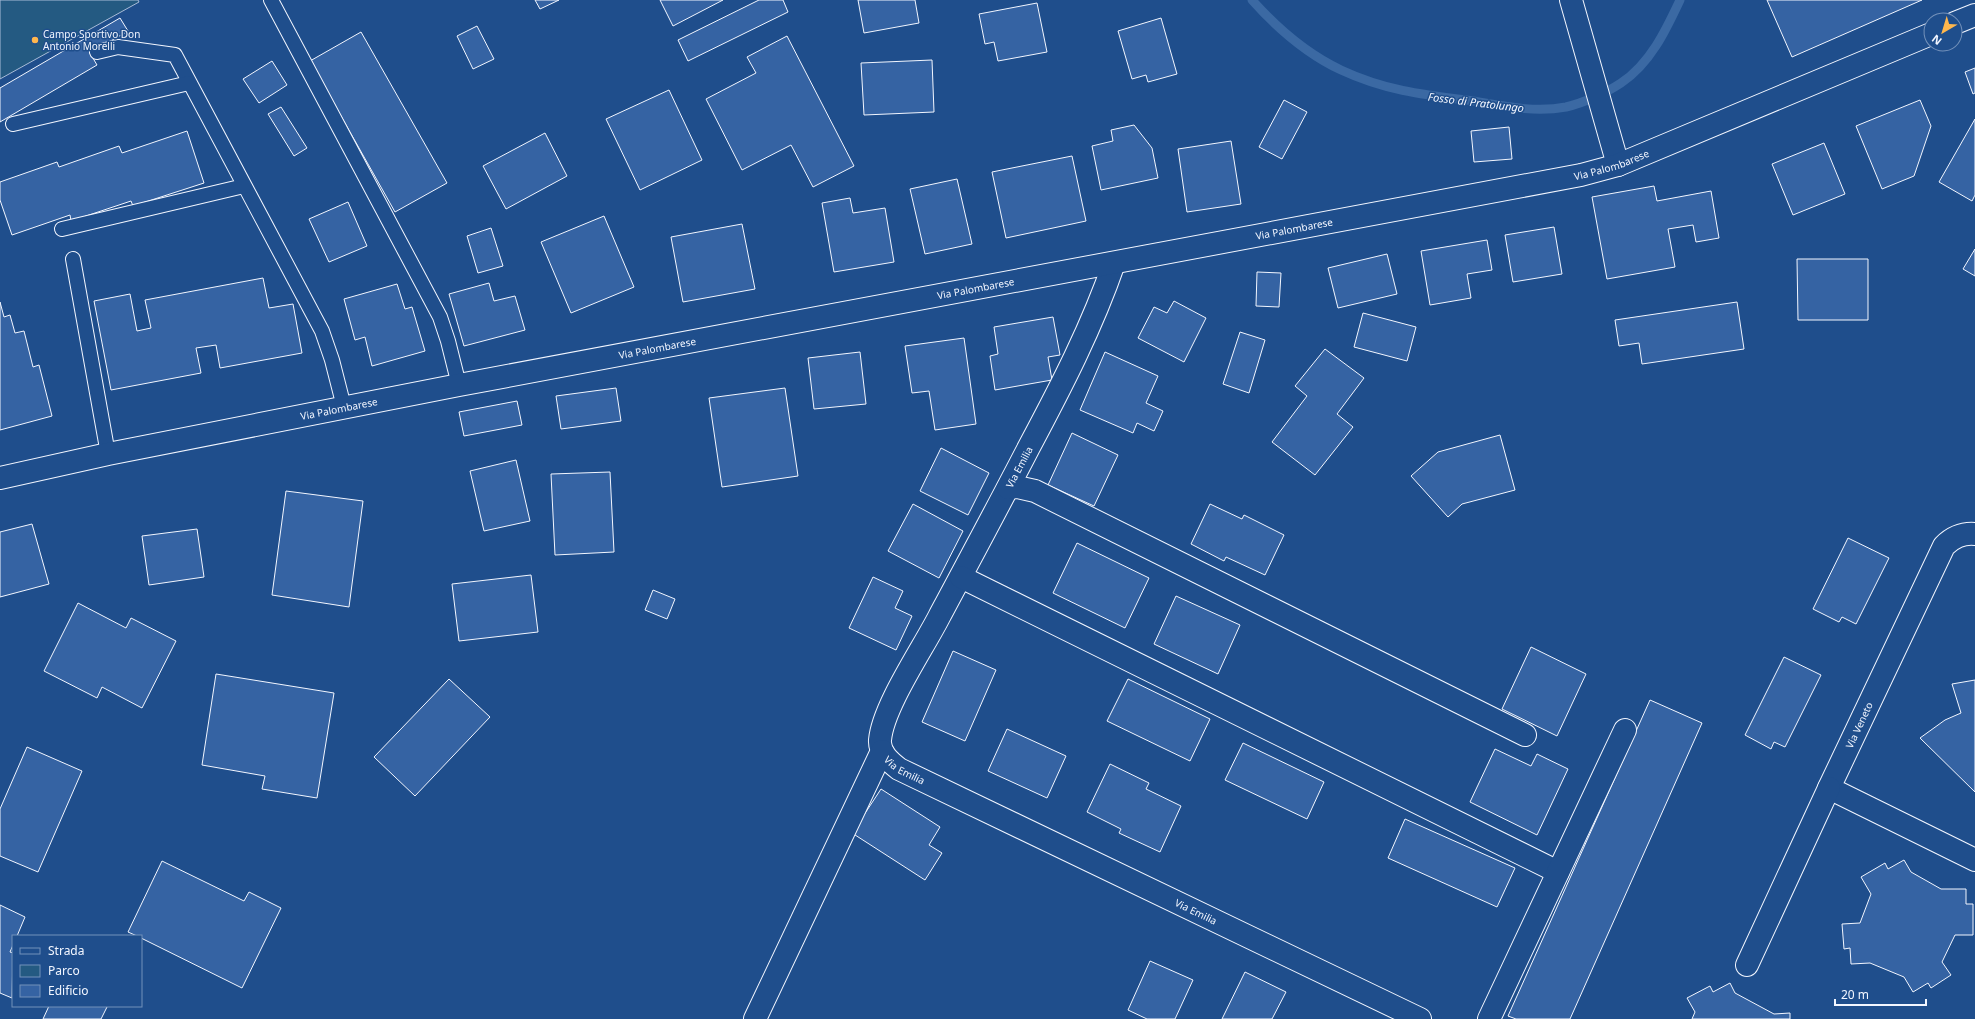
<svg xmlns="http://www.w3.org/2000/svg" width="1975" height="1019" font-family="'Noto Sans',sans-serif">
<rect width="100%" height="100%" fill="#1f4e8c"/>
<polygon fill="#245a82" stroke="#a8bbd7" points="0,0 138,0 139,2 0,79"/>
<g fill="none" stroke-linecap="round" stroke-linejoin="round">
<path stroke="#3b69a3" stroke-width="9" d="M 1252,0 C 1277,28 1307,54 1341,70 C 1386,91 1425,95 1473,101 C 1503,106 1535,113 1566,107 C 1583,103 1606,93 1621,83 C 1650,64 1666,30 1680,0"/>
</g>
<g fill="#3563a3" stroke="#f2f6ff">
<polygon points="535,0 559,0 540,9"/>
<polygon points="660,0 723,0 673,26"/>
<polygon points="759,0 783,0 788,12 688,61 678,40"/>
<polygon points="858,0 915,0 919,23 864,33"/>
<polygon points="1767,0 1922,0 1792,57"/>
<polygon points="1037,3 1047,52 998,61 994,42 985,44 979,14"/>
<polygon points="120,18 128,31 90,53 97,65 0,122 0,88"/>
<polygon points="1161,18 1177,74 1148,82 1146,75 1132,79 1118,31"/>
<polygon points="477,26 494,59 473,69 457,36"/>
<polygon points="361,32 447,183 395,212 310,61"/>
<polygon points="787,36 854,166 813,187 791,145 742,170 706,99 756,73 747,57"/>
<polygon points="932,60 934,112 864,115 861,63"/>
<polygon points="272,61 287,85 259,103 243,79"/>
<polygon points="1975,68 1975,93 1973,94 1965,72"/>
<polygon points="669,90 702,160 640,190 606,119"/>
<polygon points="1284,100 1307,112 1282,159 1259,147"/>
<polygon points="1920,100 1931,126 1914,176 1882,189 1856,126"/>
<polygon points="281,107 307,148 294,156 268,114"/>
<polygon points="1975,119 1975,195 1972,201 1939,182"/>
<polygon points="1134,125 1152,148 1158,178 1101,190 1092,146 1113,141 1111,130"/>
<polygon points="1509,127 1512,159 1474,162 1471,131"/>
<polygon points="187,131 204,183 133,206 131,201 71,221 70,215 12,235 0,200 0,182 57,162 59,167 119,146 122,153"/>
<polygon points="545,133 567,176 506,209 483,166"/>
<polygon points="1231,141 1241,204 1187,212 1178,149"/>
<polygon points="1824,143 1845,194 1793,215 1772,164"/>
<polygon points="1072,156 1086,221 1006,238 992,172"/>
<polygon points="957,179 972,244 925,254 910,189"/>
<polygon points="1654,186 1657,201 1711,191 1719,238 1696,242 1693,225 1668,229 1675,267 1607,279 1592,197"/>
<polygon points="850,198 853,213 885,208 894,262 834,272 822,203"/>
<polygon points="348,202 367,246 329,262 309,219"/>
<polygon points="604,216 634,287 571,313 541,242"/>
<polygon points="742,224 755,289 683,302 671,237"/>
<polygon points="1554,227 1562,274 1513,282 1505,235"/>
<polygon points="491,228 503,266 478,273 467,236"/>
<polygon points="1487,240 1492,270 1467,274 1471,298 1430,305 1421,251"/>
<polygon points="1975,249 1975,276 1963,269"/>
<polygon points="1387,254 1397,294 1338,308 1328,268"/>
<polygon points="1797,259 1868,259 1868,320 1798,320"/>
<polygon points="1257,272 1281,273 1279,307 1256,306"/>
<polygon points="263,278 269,308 293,304 302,353 220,368 216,345 196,348 201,373 111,390 94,301 130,294 137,331 151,328 145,300"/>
<polygon points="489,283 494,301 515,296 525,330 464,346 449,294"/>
<polygon points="397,284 405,309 412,307 425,351 372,366 365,337 355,340 344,299"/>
<polygon points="1174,301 1206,318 1184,362 1138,338 1154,307 1167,313"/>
<polygon points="0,302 4,317 10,315 15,333 24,331 33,367 39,365 52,416 0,430"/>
<polygon points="1737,302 1744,349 1642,364 1639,343 1619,346 1615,320"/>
<polygon points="1363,313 1416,327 1407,361 1354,347"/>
<polygon points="1053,317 1060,355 1048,357 1052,380 995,390 990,356 998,354 994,327"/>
<polygon points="1240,332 1265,340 1249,393 1223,384"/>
<polygon points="964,338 976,424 935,430 929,391 912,393 905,346"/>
<polygon points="1325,349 1364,378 1337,414 1353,427 1315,475 1272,442 1307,396 1295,386"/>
<polygon points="860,352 866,404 814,409 808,358"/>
<polygon points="1105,352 1158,376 1146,403 1163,411 1154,431 1137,423 1133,433 1080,410"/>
<polygon points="616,388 621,421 561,429 556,396"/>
<polygon points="785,388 798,476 722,487 709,398"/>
<polygon points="517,401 522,425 464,436 459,412"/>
<polygon points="1072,433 1118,455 1094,506 1048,485"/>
<polygon points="1500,435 1515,490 1462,504 1448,517 1411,476 1438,452"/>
<polygon points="941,448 989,473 968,515 920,491"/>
<polygon points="516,460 530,521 484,531 470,471"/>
<polygon points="610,472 614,552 555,555 551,474"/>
<polygon points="286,491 363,501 349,607 272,595"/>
<polygon points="913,504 963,531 939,578 888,551"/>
<polygon points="1210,504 1242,519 1244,515 1284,535 1265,575 1226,557 1224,561 1191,544"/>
<polygon points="32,524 49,584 0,597 0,532"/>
<polygon points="197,529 204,577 149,585 142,536"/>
<polygon points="1848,538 1889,558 1856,624 1842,617 1839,622 1813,609"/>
<polygon points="1077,543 1149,578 1125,628 1053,593"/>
<polygon points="531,575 538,632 459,641 452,584"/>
<polygon points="873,577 903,591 895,608 912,616 896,650 849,628"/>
<polygon points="653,590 675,599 667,619 645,610"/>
<polygon points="1176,596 1240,625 1218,674 1154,644"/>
<polygon points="78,603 126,628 131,618 176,641 142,708 102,687 97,698 44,671"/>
<polygon points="1531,647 1586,674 1557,736 1502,709"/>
<polygon points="953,651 996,670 965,741 922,722"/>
<polygon points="1784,657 1821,675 1785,747 1774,742 1771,749 1745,735"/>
<polygon points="216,674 334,693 317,798 262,789 265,776 202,765"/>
<polygon points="449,679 490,717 415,796 374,757"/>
<polygon points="1128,679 1210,719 1190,761 1107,721"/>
<polygon points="1975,680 1975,792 1920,738 1945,720 1961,713 1952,684"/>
<polygon points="1650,700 1702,723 1570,1019 1516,1019 1508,1016"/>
<polygon points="1007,729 1066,756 1047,798 988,771"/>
<polygon points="1243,743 1324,782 1307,819 1225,780"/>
<polygon points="27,747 82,771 38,872 0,856 0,809"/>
<polygon points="1495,749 1531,766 1537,754 1568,769 1537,835 1470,802"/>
<polygon points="1110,764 1149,783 1146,789 1181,806 1160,852 1119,833 1121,829 1087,812"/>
<polygon points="881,789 940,827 929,845 942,853 925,880 852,833"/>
<polygon points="1405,819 1515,868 1497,907 1388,858"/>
<polygon points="1904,860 1911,872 1941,889 1966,889 1966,904 1973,904 1973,935 1955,935 1942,962 1951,975 1931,988 1928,983 1913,992 1904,977 1870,963 1851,964 1850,948 1844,949 1842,924 1860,923 1871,894 1861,877 1885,863 1888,869"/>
<polygon points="162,861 244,901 249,892 281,908 242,988 141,938 141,936 137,936 128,932"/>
<polygon points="0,905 25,917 17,936 13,936 13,945 10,952 13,953 12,998 0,993"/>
<polygon points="1150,961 1193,980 1175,1019 1147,1019 1128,1010"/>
<polygon points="1245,972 1286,992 1272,1019 1222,1019"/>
<polygon points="1730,983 1735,993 1774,1014 1790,1013 1790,1019 1692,1019 1695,1012 1687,998 1710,986 1713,992"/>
<polygon points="49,1006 105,1006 107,1007 101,1019 43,1019"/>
</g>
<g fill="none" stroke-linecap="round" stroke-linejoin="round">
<g stroke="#f2f6ff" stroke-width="16">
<g id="service">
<polyline points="271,0 440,317 448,341 459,385"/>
<polyline points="97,52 118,47 175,55 322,331 332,360 344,407"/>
<polyline points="13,124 189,83"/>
<polyline points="62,229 244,186"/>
<polyline points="73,259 108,454"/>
</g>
</g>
<g stroke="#f2f6ff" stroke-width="24">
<g id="minor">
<polyline points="1571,0 1618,165"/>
<path id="s1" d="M 1114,263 C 1092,327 1061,387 1029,447 C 1000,503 970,559 940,615 C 924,647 883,706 880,740 C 879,753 890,762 899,769 L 1420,1019"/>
<polyline points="1008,488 1017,487 1035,491 1525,735"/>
<path d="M 1975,534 C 1962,533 1953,537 1944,546 L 1829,788 L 1975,860"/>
<polyline points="961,577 1558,872"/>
<polyline points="1747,965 1829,788"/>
<polyline points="755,1019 882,751"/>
<polyline points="1489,1019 1625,730"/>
</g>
</g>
<g stroke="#f2f6ff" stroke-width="24">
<g id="secondary">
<polyline points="1955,23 1975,15"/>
<path id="s2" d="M 0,478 L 108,454 L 459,385 L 1581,175 L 1618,165 L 1931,34"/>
</g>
</g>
<use href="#service" stroke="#1f4e8c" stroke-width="14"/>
<use href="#minor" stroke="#1f4e8c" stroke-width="22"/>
<use href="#secondary" stroke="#1f4e8c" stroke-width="22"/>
</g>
<circle fill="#ffb74d" stroke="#1f4e8c" stroke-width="1.5" cx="35" cy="40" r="4"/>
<g text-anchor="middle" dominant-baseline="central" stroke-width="3" stroke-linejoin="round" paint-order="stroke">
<g font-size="10" fill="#f2f6ff" stroke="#1f4e8c" text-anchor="start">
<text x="43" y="34">Campo Sportivo Don<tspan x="43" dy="12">Antonio Morelli</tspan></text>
</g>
<g font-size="10" fill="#f2f6ff" stroke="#1f4e8c">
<text stroke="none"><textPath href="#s2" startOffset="1642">Via Palombarese</textPath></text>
<text stroke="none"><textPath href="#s2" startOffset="1318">Via Palombarese</textPath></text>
<text stroke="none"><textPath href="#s2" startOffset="994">Via Palombarese</textPath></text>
<text stroke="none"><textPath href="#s2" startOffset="670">Via Palombarese</textPath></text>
<text stroke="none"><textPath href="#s2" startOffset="346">Via Palombarese</textPath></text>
<text transform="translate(1019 467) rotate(-62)">Via Emilia</text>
<text transform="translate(1859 725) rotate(-65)">Via Veneto</text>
<text stroke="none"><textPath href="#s1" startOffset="574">Via Emilia</textPath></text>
<text stroke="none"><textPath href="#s1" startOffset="898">Via Emilia</textPath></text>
</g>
<g font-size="11" font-style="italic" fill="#f2f6ff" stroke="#1f4e8c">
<text transform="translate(1476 102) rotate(7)">Fosso di Pratolungo</text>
</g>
</g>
<rect x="12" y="935" width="130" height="72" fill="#1f4e8c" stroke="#7391ba"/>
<rect x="20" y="948" width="20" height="6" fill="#1f4e8c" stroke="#7391ba"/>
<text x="48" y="955" font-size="12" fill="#f2f6ff">Strada</text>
<rect x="20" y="965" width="20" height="12" fill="#245a82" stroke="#7391ba"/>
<text x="48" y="975" font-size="12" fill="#f2f6ff">Parco</text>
<rect x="20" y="985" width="20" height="12" fill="#3563a3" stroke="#7391ba"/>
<text x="48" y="995" font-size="12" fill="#f2f6ff">Edificio</text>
<g transform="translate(1943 32) rotate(218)"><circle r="19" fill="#1f4e8c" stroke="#7391ba"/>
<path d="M0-3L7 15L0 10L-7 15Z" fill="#ffb74d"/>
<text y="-6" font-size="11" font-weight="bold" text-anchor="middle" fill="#f2f6ff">N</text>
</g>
<path d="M1835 999v6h91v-6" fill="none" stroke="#f2f6ff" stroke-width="2"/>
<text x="1841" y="999" font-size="12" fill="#f2f6ff" stroke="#1f4e8c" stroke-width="3" paint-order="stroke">20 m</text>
</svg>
